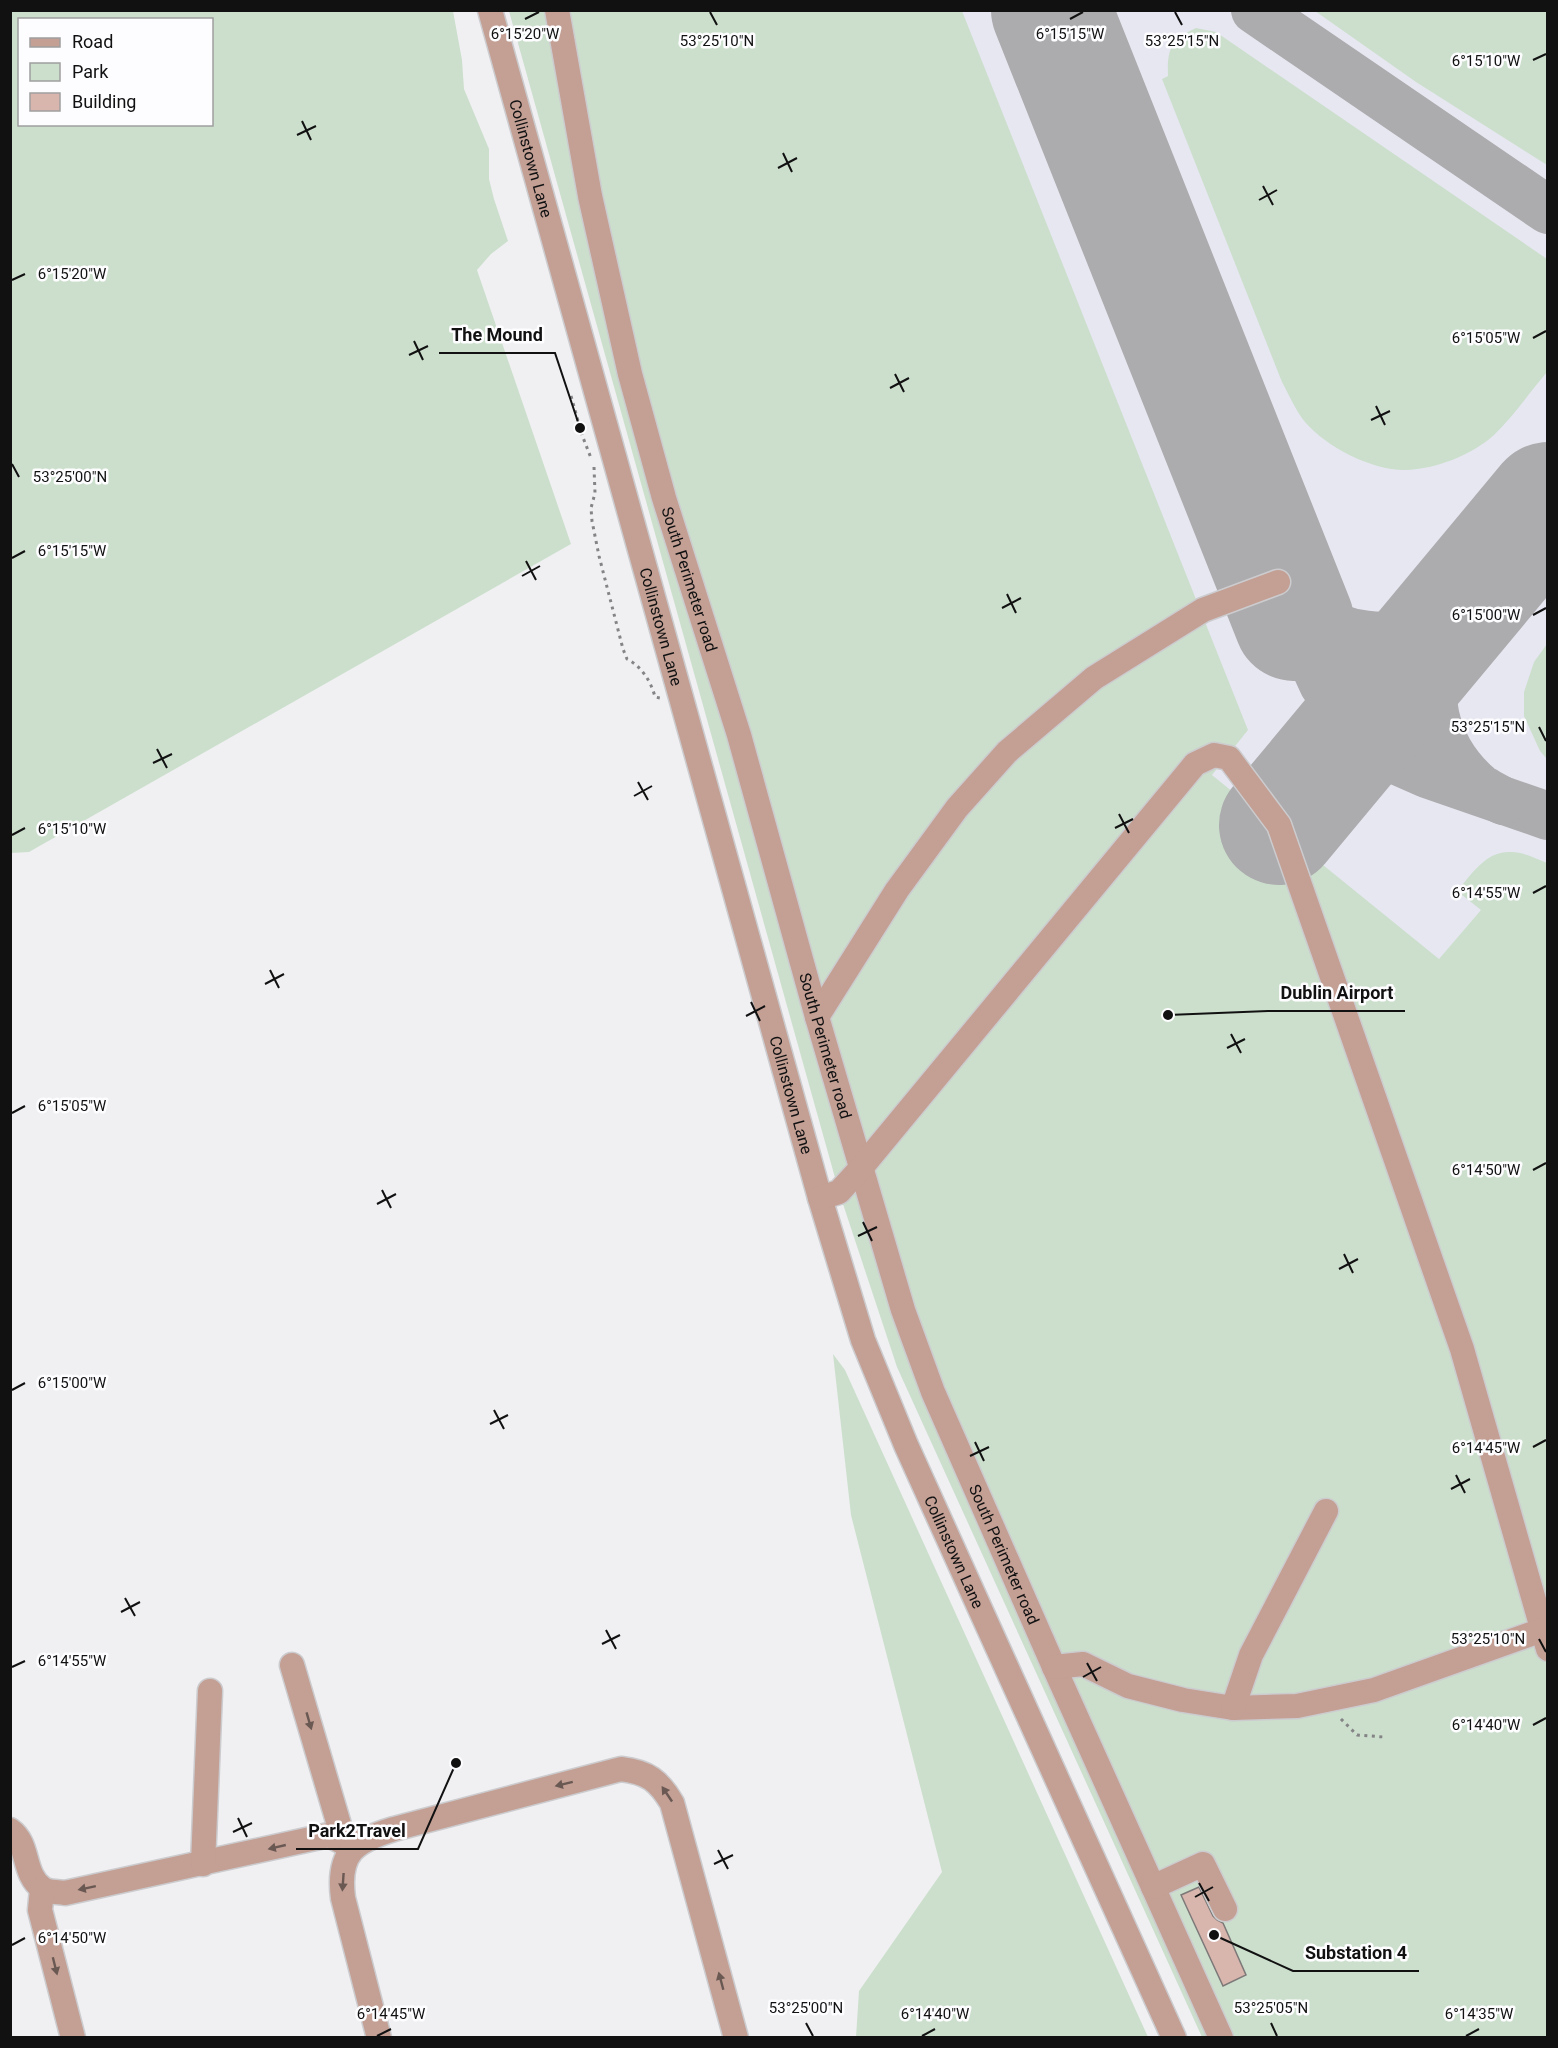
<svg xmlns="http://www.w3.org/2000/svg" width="1558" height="2048" font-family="Roboto,sans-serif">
<rect width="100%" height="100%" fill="#f0f0f3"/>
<polygon fill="#e7e7f2" points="509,11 1547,11 1547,2037 1202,2037 897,1367"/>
<g fill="#ccdfcc" fill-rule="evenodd">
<path d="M 10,11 L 453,11 L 462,60 L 464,89 L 489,149 L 489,179 L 494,199 L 508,241 L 491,254 L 477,270 L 571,544 L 29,852 L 11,853 ZM 20,20 L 212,20 L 212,124 L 20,124 Z"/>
<path d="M 509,11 L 962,11 L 1248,730 L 1212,775 L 1439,959 L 1481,910 L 1457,891 C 1472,874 1486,850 1512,852 C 1523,852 1537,859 1547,863 L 1547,2037 L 1202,2037 L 897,1367 L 839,1192 Z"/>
<polygon points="1315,11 1547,11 1547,165 1416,82"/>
<path d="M 1196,28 L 1216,32 L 1547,259 L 1547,372 C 1530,392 1513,417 1494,435 C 1472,455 1436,469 1406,470 C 1373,471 1326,447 1305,422 C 1296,411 1289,395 1282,382 L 1162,79 L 1168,76 C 1167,49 1171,39 1196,28 Z"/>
<polygon points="1547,644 1547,759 1540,751 1524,716 1524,692 1534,662"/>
<polygon points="833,1354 845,1370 1148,2037 856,2037 859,1991 942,1872 851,1515"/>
</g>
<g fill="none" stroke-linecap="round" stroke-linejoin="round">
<g stroke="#acacae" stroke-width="48">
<polyline points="1255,10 1548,210"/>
<path d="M 1282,583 C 1292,594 1301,605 1312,614 C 1343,637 1388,641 1424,629 C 1439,623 1451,613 1463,603"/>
<polyline points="1294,621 1323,684 1342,712 1376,744 1402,763 1427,774 1548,816"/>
<path d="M 1503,801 C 1495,796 1486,792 1479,787 C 1434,748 1419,688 1446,633 C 1455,616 1470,601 1482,585 C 1504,557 1526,530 1548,502"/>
</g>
<g stroke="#acacae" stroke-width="120">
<polyline points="1051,10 1294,621"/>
<polyline points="1279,825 1548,502"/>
</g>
</g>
<polygon fill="#d8b5ad" stroke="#7c7978" stroke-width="1.5" points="1199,1887 1213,1916 1217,1920 1223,1923 1246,1975 1223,1986 1181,1895"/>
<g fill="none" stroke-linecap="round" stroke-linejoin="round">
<g stroke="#cccccf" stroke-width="27">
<g id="minor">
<path id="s1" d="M 490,10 L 820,1198 L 863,1340 L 906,1445 L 1174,2038"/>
<path id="s2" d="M 557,10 L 590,196 L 630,374 L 664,498 L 739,735 L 817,1017 L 903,1310 L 933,1392 L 1054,1667 L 1221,2038"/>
<polyline points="817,1017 897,890 957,808 1007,752 1094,678 1203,610 1278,582"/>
<polyline points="820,1198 839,1192 861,1168 1195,764 1214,755 1229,758 1279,825 1462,1349 1548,1649"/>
<polyline points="292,1665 340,1828 353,1848"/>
<polyline points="1054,1667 1083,1664 1128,1686 1183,1700 1233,1708 1297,1706 1374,1690 1548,1628"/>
<polyline points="1233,1708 1251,1655 1326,1511"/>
<path d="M 10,1830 C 30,1844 22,1874 42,1888 C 47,1892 58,1892 65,1893 L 329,1835 L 353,1848"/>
<polyline points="203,1864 210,1691"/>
<polyline points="1153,1887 1203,1864 1225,1909"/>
<polyline points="42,1889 40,1910 73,2038"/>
<path d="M 379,2038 L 343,1898 C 337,1852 355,1841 394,1829 L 621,1769 C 648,1772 659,1781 672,1803 L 736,2038"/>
</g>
</g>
<g stroke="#848486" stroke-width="3" stroke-dasharray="3 4.5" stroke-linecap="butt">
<polyline points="571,396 582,435 591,458"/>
<path d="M 594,467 L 595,493 L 591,508 L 592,521 L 599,556 L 623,649 L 627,659 C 641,666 651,681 655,697 L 660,698"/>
<polyline points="1341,1719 1357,1735 1384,1737"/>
</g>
<use href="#minor" stroke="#c39f94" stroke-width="24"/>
</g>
<defs><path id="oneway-solid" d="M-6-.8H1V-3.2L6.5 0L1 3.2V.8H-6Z" transform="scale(1.5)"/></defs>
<g fill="#6a5853">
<use href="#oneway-solid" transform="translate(309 1721) rotate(74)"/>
<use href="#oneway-solid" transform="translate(564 1784) rotate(166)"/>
<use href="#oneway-solid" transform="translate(667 1794) rotate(-124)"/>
<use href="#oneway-solid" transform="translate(277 1847) rotate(167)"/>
<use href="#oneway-solid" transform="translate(343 1882) rotate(94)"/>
<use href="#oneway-solid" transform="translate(87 1888) rotate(168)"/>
<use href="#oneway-solid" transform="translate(55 1966) rotate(76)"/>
<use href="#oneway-solid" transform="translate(721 1981) rotate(-105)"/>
</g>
<path fill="none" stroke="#111112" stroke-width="2" d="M 710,12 L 717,25M 1175,12 L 1182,25M 525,19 L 539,12M 1070,19 L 1083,12M 1533,60 L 1546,54M 302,121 L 311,140M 297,135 L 316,126M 783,153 L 792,172M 778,168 L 797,158M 1263,186 L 1273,205M 1259,200 L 1277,190M 12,280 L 25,274M 1533,338 L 1546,331M 414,341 L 423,360M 409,355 L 428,346M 895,374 L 904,392M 890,388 L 909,378M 1376,406 L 1385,425M 1371,420 L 1390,411M 12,464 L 19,477M 12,558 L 25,551M 526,561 L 536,580M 522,576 L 540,566M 1007,594 L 1016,613M 1002,608 L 1021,598M 1533,615 L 1546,608M 1539,727 L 1546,741M 157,749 L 167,768M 153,763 L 172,754M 638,782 L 648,800M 634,796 L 652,786M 1119,814 L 1129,833M 1115,828 L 1133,819M 12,835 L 25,828M 1533,893 L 1546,886M 270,970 L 279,988M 265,984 L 284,974M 751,1002 L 760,1021M 746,1016 L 765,1006M 1231,1034 L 1241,1053M 1227,1048 L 1245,1039M 12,1113 L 25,1106M 1533,1170 L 1546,1163M 382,1190 L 391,1208M 377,1204 L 396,1194M 863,1222 L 872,1241M 858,1236 L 877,1227M 1344,1254 L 1353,1273M 1339,1269 L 1358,1259M 12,1390 L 25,1383M 494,1410 L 504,1429M 490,1424 L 508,1415M 975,1442 L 984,1461M 1533,1447 L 1546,1440M 970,1456 L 989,1447M 1456,1475 L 1465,1493M 1451,1489 L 1470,1479M 125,1598 L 135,1616M 121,1612 L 140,1602M 606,1630 L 616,1649M 1539,1639 L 1546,1652M 602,1644 L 620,1635M 1087,1663 L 1097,1681M 12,1667 L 25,1661M 1083,1677 L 1101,1667M 1533,1725 L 1546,1718M 238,1818 L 247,1837M 233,1832 L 252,1823M 718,1850 L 728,1869M 714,1864 L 733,1855M 1199,1883 L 1209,1901M 1195,1897 L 1213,1887M 12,1945 L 25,1938M 806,2023 L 813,2036M 1271,2023 L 1277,2036M 377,2036 L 391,2029M 922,2036 L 935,2029M 1466,2036 L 1479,2029"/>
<g text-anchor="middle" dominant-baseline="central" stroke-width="5" stroke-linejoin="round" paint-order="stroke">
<g font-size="16" fill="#111112" stroke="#fdfdff">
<text stroke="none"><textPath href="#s1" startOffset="154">Collinstown Lane</textPath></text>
<text stroke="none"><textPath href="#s2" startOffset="585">South Perimeter road</textPath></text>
<text stroke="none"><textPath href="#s1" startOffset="640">Collinstown Lane</textPath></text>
<text stroke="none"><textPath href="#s2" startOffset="1071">South Perimeter road</textPath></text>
<text stroke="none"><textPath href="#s1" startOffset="1126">Collinstown Lane</textPath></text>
<text stroke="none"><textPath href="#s1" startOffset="1612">Collinstown Lane</textPath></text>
<text stroke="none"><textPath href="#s2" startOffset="1611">South Perimeter road</textPath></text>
</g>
</g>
<g font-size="15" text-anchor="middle" fill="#111112" stroke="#fdfdff" stroke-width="5" stroke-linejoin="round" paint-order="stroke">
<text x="525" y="39">6°15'20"W</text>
<text x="1070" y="39">6°15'15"W</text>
<text x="717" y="46">53°25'10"N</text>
<text x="1182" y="46">53°25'15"N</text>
<text x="1486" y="66">6°15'10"W</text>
<text x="72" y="279">6°15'20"W</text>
<text x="1486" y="343">6°15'05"W</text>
<text x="70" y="482">53°25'00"N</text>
<text x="72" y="556">6°15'15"W</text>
<text x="1486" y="620">6°15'00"W</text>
<text x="1488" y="732">53°25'15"N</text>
<text x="72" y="834">6°15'10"W</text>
<text x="1486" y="898">6°14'55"W</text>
<text x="72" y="1111">6°15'05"W</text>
<text x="1486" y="1175">6°14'50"W</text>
<text x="72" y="1388">6°15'00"W</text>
<text x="1486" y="1453">6°14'45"W</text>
<text x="1488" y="1644">53°25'10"N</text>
<text x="72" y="1666">6°14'55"W</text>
<text x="1486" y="1730">6°14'40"W</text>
<text x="72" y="1943">6°14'50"W</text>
<text x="806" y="2013">53°25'00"N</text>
<text x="1271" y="2013">53°25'05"N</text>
<text x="391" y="2019">6°14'45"W</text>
<text x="935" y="2019">6°14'40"W</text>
<text x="1479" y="2019">6°14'35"W</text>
</g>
<path fill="none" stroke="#111112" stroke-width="2" d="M580 428L555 353H439M1168 1015L1268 1011H1405M456 1763L418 1849H296M1214 1935L1293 1971H1419"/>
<g fill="#111112" stroke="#fdfdff" stroke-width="2">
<circle cx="580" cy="428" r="6"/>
<circle cx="1168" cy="1015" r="6"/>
<circle cx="456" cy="1763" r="6"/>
<circle cx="1214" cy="1935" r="6"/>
</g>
<g font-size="18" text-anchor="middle" font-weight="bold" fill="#111112" stroke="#fdfdff" stroke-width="5" stroke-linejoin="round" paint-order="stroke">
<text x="497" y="341">The Mound</text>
<text x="1337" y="999">Dublin Airport</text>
<text x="357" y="1837">Park2Travel</text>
<text x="1356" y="1959">Substation 4</text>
</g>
<rect width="1558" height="2048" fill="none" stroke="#111112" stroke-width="24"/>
<rect x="18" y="18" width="195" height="108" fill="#fdfdff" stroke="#9f9fa0" stroke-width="1.5"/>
<rect x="30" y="38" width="30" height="9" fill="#c39f94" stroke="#9f9fa0" stroke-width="1.5"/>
<text x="72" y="48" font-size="18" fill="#111112">Road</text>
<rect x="30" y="63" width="30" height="18" fill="#ccdfcc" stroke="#9f9fa0" stroke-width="1.5"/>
<text x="72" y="78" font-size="18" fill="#111112">Park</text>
<rect x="30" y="93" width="30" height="18" fill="#d8b5ad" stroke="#9f9fa0" stroke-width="1.5"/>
<text x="72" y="108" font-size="18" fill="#111112">Building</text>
</svg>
